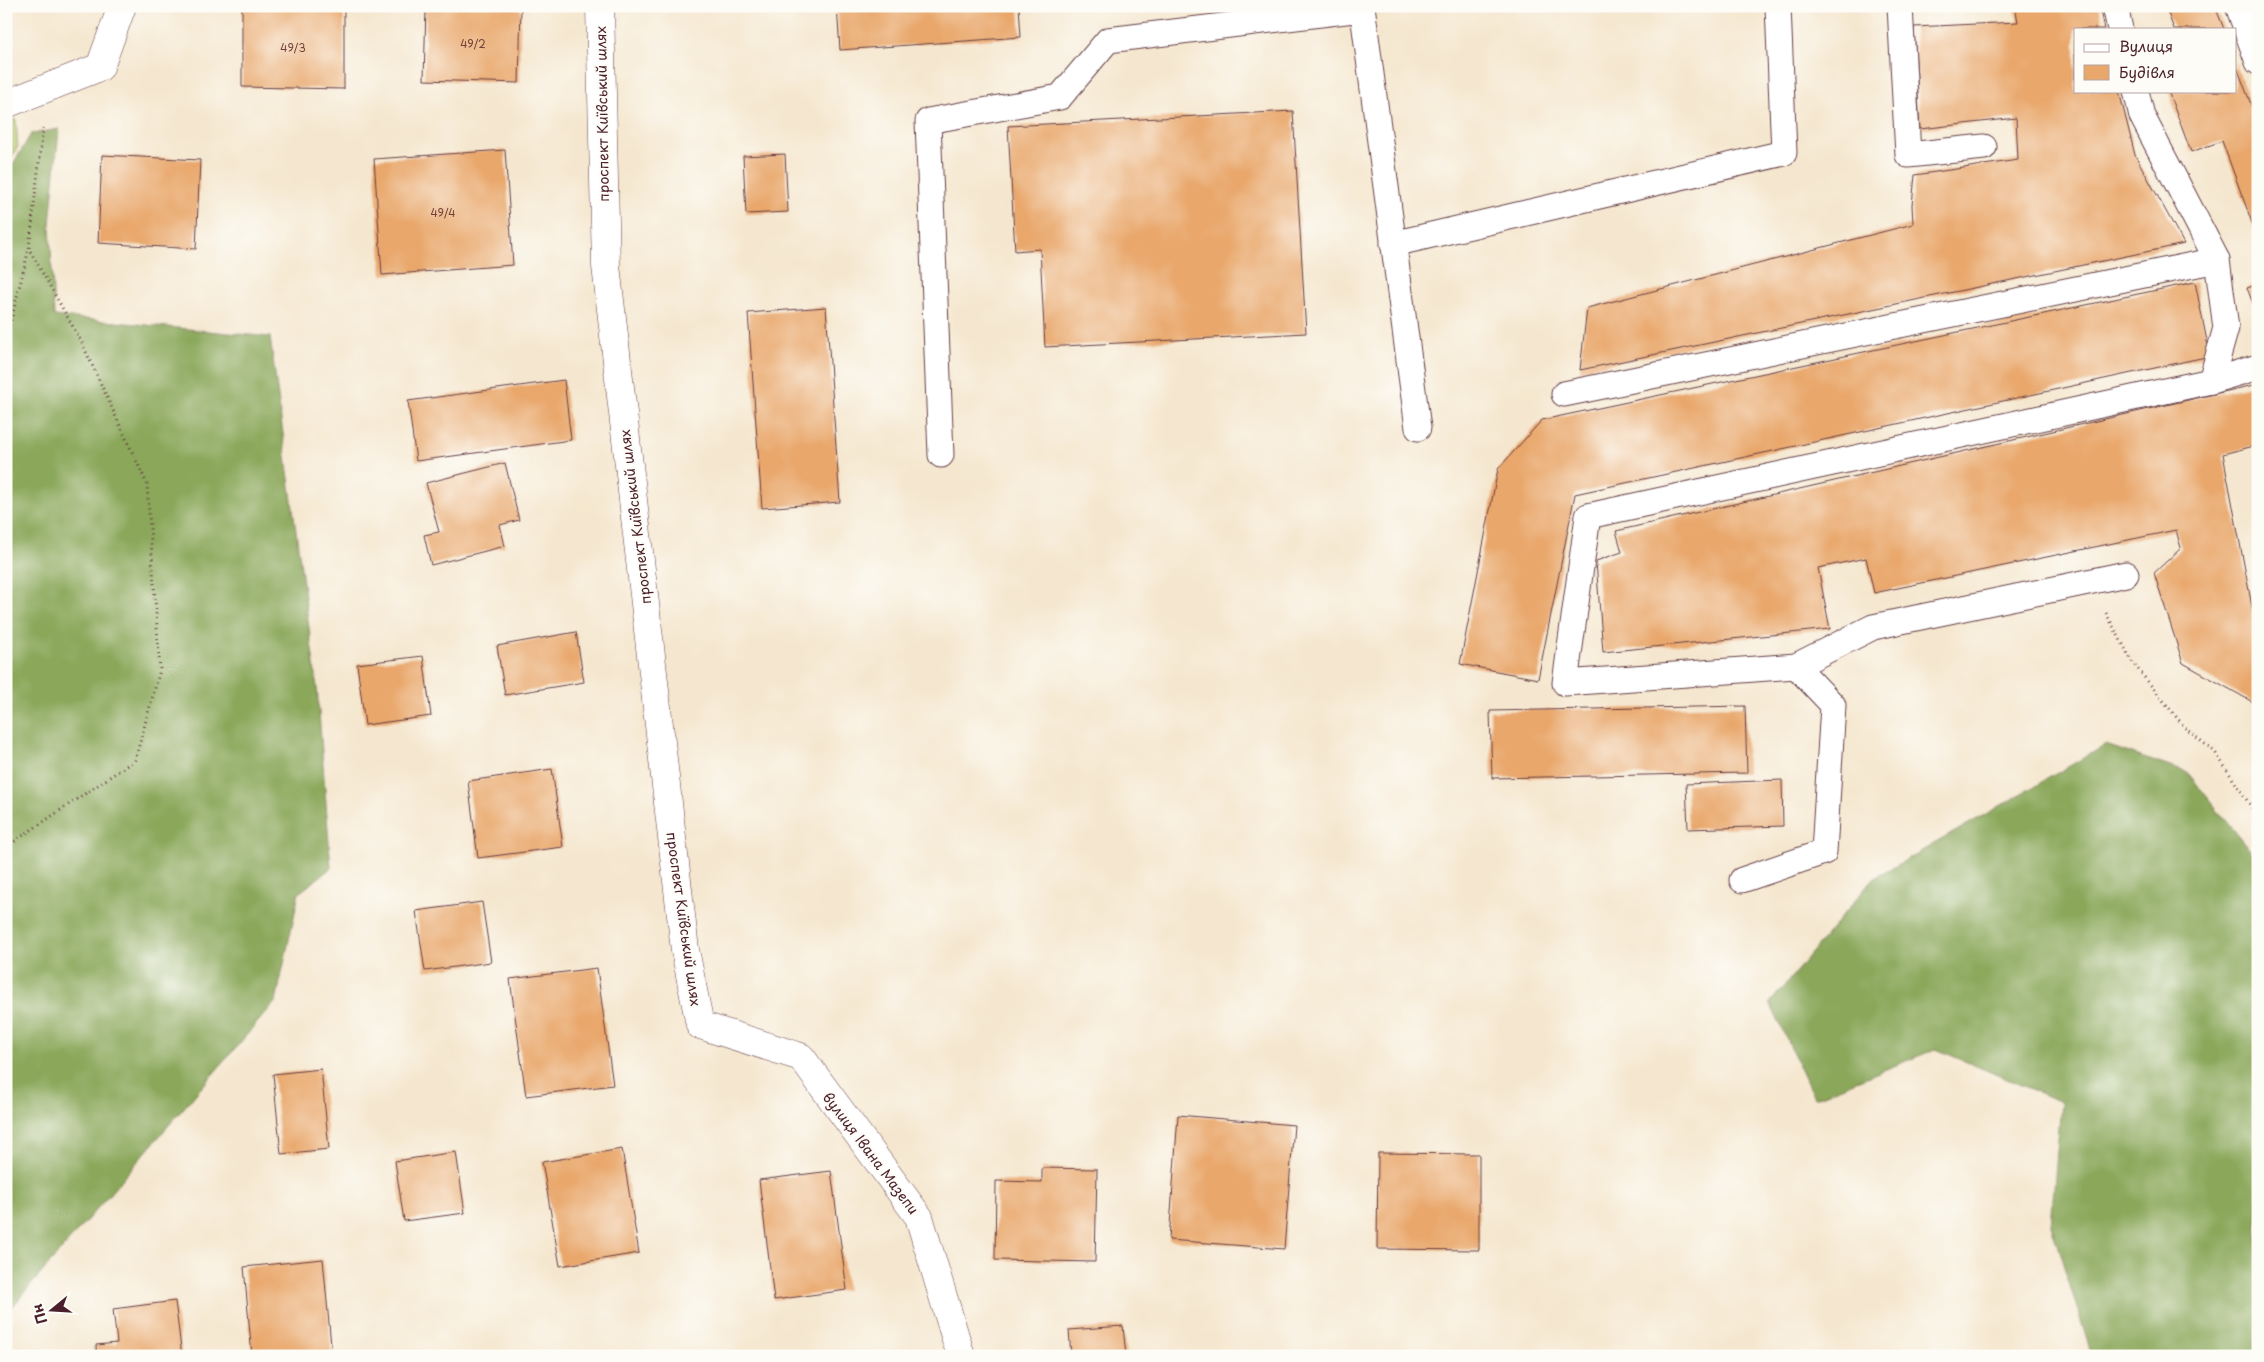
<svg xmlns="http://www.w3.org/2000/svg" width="2264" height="1362" font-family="'Playpen Sans',sans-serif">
<rect width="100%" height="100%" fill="#fdfcf7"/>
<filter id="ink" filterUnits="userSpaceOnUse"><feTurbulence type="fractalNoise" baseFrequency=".02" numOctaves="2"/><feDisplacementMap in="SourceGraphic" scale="10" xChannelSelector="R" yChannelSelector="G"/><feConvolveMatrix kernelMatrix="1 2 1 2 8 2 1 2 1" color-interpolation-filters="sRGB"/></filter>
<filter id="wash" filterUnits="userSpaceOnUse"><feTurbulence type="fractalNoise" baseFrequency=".0096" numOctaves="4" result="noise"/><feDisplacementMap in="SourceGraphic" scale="20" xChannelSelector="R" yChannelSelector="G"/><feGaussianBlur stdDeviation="1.12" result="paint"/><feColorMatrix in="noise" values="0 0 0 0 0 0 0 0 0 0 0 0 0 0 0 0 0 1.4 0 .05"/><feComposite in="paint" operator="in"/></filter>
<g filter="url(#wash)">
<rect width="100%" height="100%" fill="#f5e7cf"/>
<polygon fill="#adc165" stroke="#7c7048" points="16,119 18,147 6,166 6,122"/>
<g fill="#8aa75a" stroke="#6a6342">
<polygon points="59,129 50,224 54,316 270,337 317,687 331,868 299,893 276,1001 6,1314 6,176 31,134"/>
<polygon points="2106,745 2188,773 2258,860 2258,1356 2092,1356 2051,1225 2061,1102 1936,1049 1814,1098 1770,1003 1873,879"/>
</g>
<g id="blocks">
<g fill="#e9a76c">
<polygon points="242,6 344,6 344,89 242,87"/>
<polygon points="426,6 521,6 519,83 424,80"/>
<polygon points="837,6 1019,6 1021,37 840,50"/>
<polygon points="2015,6 2099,6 2104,29 2075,29 2075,91 2119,91 2135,155 2184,244 1580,370 1587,308 1913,224 1912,205 1915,175 2018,160 2016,118 1920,129 1914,27 2018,22"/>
<polygon points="2165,6 2215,6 2224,29 2174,29"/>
<polygon points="2235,62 2258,123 2258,239 2222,141 2191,152 2168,91 2235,91"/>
<polygon points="1293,111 1306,333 1045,347 1040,249 1015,251 1008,126"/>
<polygon points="505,150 513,265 382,275 374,159"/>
<polygon points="785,154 788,212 746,214 743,156"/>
<polygon points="102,155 200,160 196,249 98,243"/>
<polygon points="2195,282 2210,356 1575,494 1538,679 1460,664 1498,469 1542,420"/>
<polygon points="2258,284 2258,316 2247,288"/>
<polygon points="826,307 840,502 762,508 748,313"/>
<polygon points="564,380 571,440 416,461 408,401"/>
<polygon points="2258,384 2258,445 2223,454 2258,638 2258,705 2183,663 2154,573 2181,548 2176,530 1874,593 1866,558 1818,568 1830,629 1603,652 1596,561 1622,552 1616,531"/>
<polygon points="505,463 519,520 500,525 505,546 431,565 424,535 439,532 426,483"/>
<polygon points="576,632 584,682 505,695 497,646"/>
<polygon points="423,656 431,716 365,725 357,664"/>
<polygon points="1745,706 1747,773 1492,778 1490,711"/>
<polygon points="552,769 563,847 478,858 468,781"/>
<polygon points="1782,780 1783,826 1688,829 1686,784"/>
<polygon points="482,902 491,962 425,971 416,911"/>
<polygon points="597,968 613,1085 526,1096 510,979"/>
<polygon points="321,1069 329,1149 281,1154 273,1074"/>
<polygon points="1178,1115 1294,1125 1284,1249 1169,1240"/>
<polygon points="622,1149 639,1253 560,1266 542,1162"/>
<polygon points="456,1152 465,1213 404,1221 395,1161"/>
<polygon points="1378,1153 1479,1154 1479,1250 1377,1249"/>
<polygon points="1042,1168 1097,1169 1095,1262 995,1260 996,1181 1042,1182"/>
<polygon points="831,1171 847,1290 774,1300 759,1180"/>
<polygon points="323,1259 332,1356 252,1356 244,1267"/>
<polygon points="175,1301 182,1356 97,1356 96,1345 117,1343 113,1309"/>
<polygon points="1123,1326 1126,1356 1071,1356 1069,1330"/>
</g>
</g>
</g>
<g filter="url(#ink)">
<use href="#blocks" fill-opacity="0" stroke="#643d44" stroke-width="1"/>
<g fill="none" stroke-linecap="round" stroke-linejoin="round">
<g stroke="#643d44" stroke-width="27">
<g id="lane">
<polyline points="1362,6 1418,428"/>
<polyline points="1900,6 1908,155 1984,147"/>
<polyline points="2115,6 2120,29"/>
<polyline points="2238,6 2258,62"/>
<polyline points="1393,244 1784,153 1778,6"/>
<polyline points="2211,381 2258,367"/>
<polyline points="1564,394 2217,260 2142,116 2136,91"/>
<polyline points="941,455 928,121 1060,97 1108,40 1362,9"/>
<polyline points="2126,574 1873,627 1796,666 1565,683 1588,516 2211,381 2226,328 2217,260"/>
<polyline points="1742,880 1824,852 1833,705 1796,666"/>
</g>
</g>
<g stroke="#643d44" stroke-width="29">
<g id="street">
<polyline points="600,6 606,266 685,950 700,1025 801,1057 919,1217 961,1356"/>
<polyline points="6,104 100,67 122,6"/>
</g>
</g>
<g stroke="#643d44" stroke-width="3" stroke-dasharray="1 4" stroke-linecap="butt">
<polyline points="6,340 29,249 43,128"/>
<polyline points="2106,613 2133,663 2186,729 2215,752 2258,817"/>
<polyline points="6,847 135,760 160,670 147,484 81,341 29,249"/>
</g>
<use href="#lane" stroke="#fff" stroke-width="25"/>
<use href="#street" stroke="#fff" stroke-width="28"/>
</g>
</g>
<g text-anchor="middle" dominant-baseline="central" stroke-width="4.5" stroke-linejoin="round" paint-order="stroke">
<g font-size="11" fill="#72413b">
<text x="473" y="43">49/2</text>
<text x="293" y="47">49/3</text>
<text x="443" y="212">49/4</text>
</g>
<g font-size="14" fill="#4a1f2b" stroke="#fdfcf7">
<text transform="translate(602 114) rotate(-91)">проспект Київський шлях</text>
<text transform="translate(635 517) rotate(-97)">проспект Київський шлях</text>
<text transform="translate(684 919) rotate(82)">проспект Київський шлях</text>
<text transform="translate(871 1153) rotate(53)">вулиця Івана Мазепи</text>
</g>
</g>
<rect width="2264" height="1362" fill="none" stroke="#fdfcf7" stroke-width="25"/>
<rect x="2074" y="28" width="162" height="65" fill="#fdfcf7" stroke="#b5a4a5"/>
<rect x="2084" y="44" width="25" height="8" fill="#ffffff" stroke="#b5a4a5"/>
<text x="2119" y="52" font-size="15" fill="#4a1f2b">Вулиця</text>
<rect x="2084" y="65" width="25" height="15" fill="#e9a76c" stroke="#b5a4a5"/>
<text x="2119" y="78" font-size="15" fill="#4a1f2b">Будівля</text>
<g transform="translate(52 1310) rotate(252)" stroke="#fdfcf7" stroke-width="4" paint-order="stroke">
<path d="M0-4L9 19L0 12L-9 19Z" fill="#4a1f2b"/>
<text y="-8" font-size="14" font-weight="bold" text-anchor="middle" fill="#4a1f2b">Пн</text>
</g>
</svg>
